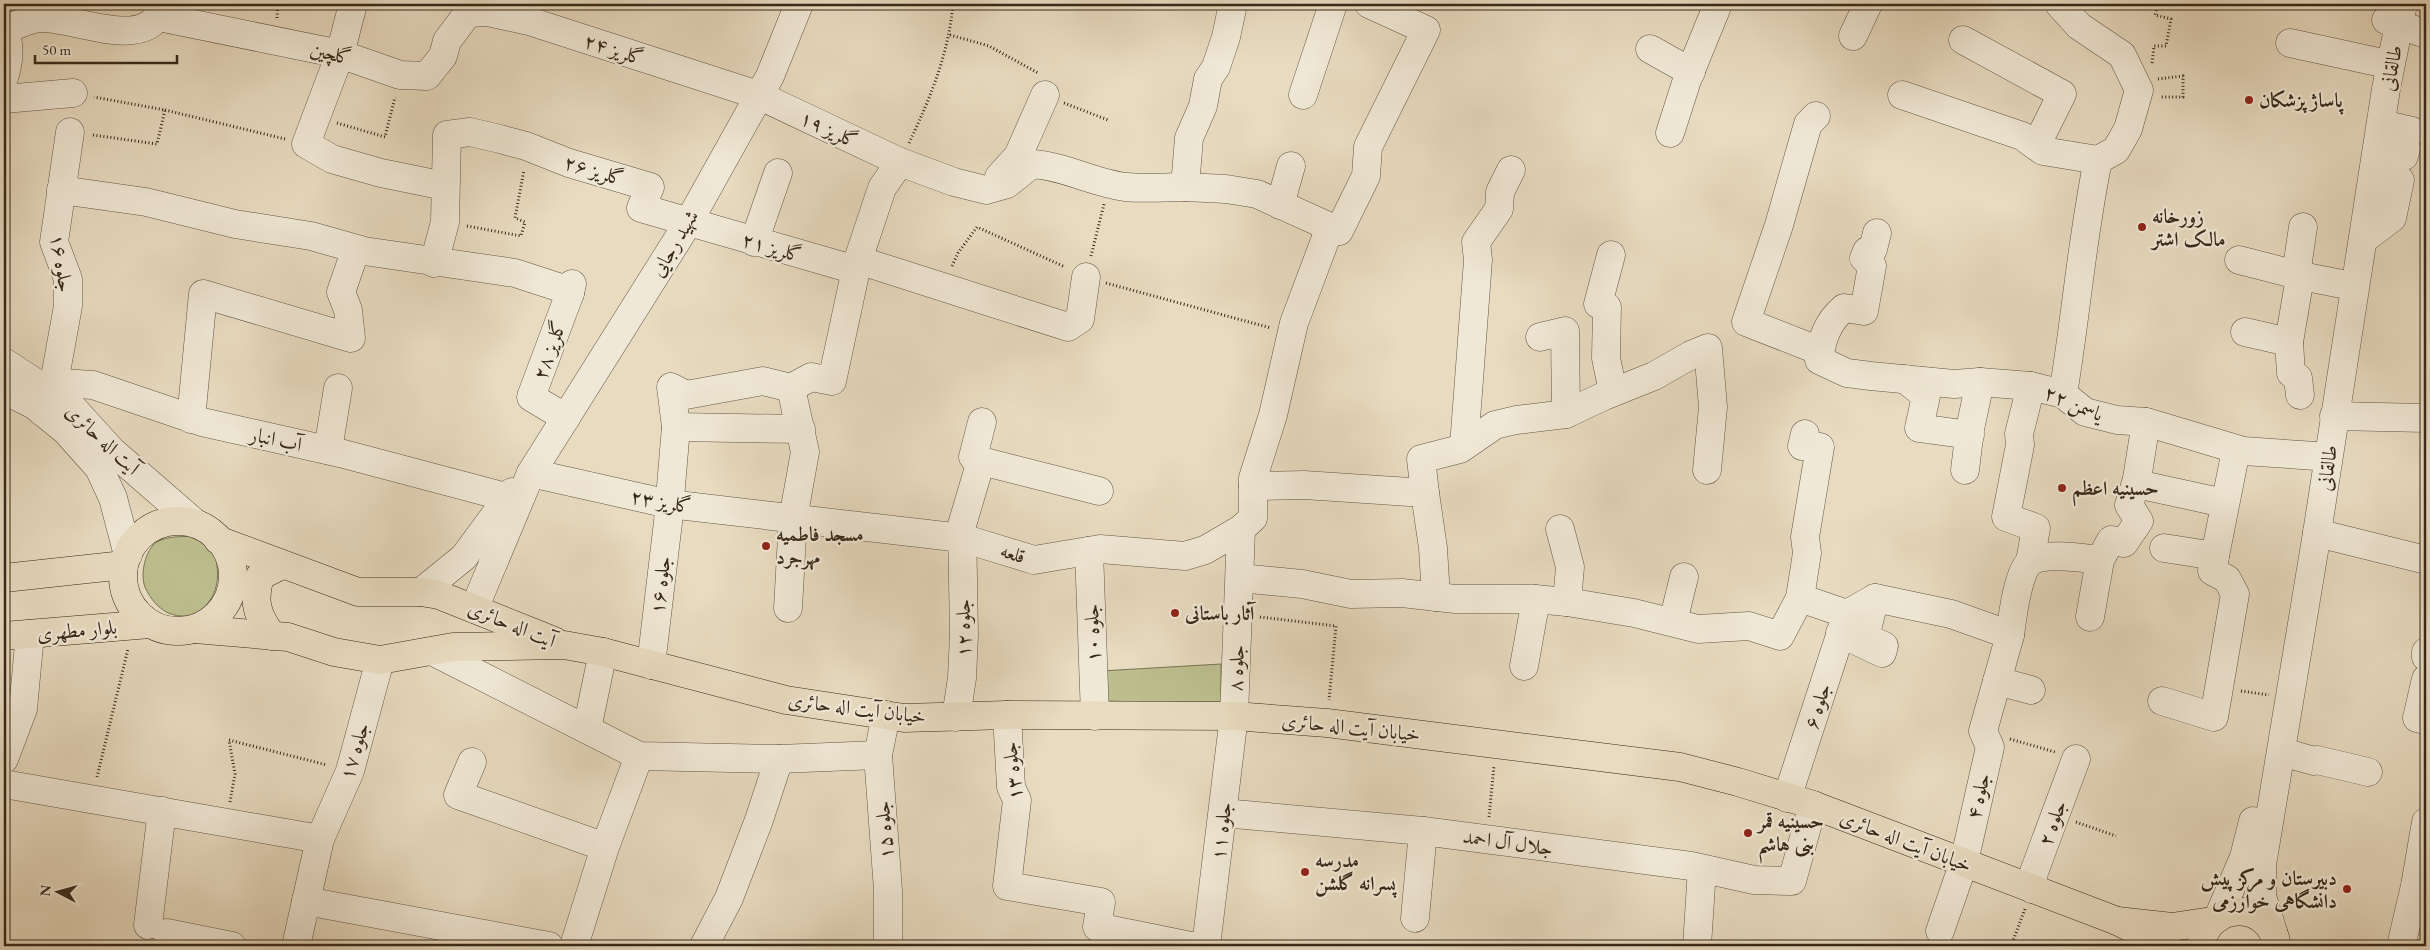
<svg xmlns="http://www.w3.org/2000/svg" width="2430" height="950" font-family="'EB Garamond',Amiri,serif">
<rect width="100%" height="100%" fill="#e8dbc0"/>
<filter id="stains"><feTurbulence type="fractalNoise" baseFrequency=".004" numOctaves="4"/><feColorMatrix values="0 0 0 0 .2 0 0 0 0 .09 0 0 0 0 .02 0 0 0 .5 -.17"/></filter>
<radialGradient id="worn" r=".72"><stop offset=".6" stop-color="#630" stop-opacity="0"/><stop offset="1" stop-color="#630" stop-opacity=".3"/></radialGradient>
<g fill="#bcbe8e" stroke="#797454">
<path d="M 191,536 C 196,539 202,541 207,545 C 214,550 216,557 217,565 C 224,616 168,638 145,587 C 140,574 145,550 157,542 C 167,536 179,537 191,536 Z"/>
<polygon points="1221,664 1221,704 1104,701 1101,671"/>
</g>
<g fill="none" stroke-linecap="round" stroke-linejoin="round">
<g stroke="#625644" stroke-width="29">
<g id="minor">
<polyline points="353,4 340,54 306,144 332,159 381,173 445,186"/>
<path d="M 2059,4 L 2079,26 L 2122,55 L 2139,90 L 2128,129 L 2116,150 L 2098,160 C 2082,237 2076,316 2063,394"/>
<path d="M 159,17 L 340,54 L 400,75 L 427,76 L 443,56 L 447,41 L 468,13 L 488,12 L 529,21 L 758,95 L 900,162 L 954,182 L 986,190 L 1007,184 L 1032,164 C 1065,166 1093,183 1126,187 C 1145,189 1166,187 1185,187 L 1189,138 L 1203,106 L 1208,79 L 1216,67 L 1226,37 L 1233,4"/>
<polyline points="2386,20 2426,34"/>
<path d="M 4,30 C 15,26 30,18 41,18 C 77,17 150,55 163,4"/>
<path d="M 4,30 C 11,45 9,62 4,78"/>
<polyline points="1853,36 1868,4"/>
<polyline points="1963,40 2062,94 2036,146"/>
<polyline points="2290,43 2378,62"/>
<polyline points="1650,49 1691,72"/>
<polyline points="1303,95 1333,4"/>
<polyline points="1902,95 2022,136 2043,151 2098,160"/>
<polyline points="4,99 73,93"/>
<polyline points="1816,116 1808,124 1779,225 1746,322 1820,351"/>
<polyline points="1670,133 1687,80 1716,9 1713,4"/>
<polyline points="999,177 1018,156 1045,95"/>
<polyline points="1185,187 1226,189 1257,194 1339,231 1366,176 1368,147 1426,30 1369,4"/>
<polyline points="61,190 146,202 235,224 311,236 364,251 515,273 558,287 570,293 572,284"/>
<polyline points="1280,205 1291,166"/>
<path d="M 1877,233 L 1873,249 L 1867,251 L 1864,258 L 1872,266 L 1864,311 L 1844,308 C 1827,322 1822,339 1819,360 L 1847,373 L 1871,376 L 1954,384 L 1980,382 L 2031,386 L 2063,394 L 2085,412 L 2117,420 L 2146,422 L 2243,451 L 2316,456 L 2328,459"/>
<polyline points="2364,239 2392,218 2400,180 2391,178 2397,158 2404,156 2406,148 2400,146 2404,137 2412,131 2381,124"/>
<polyline points="754,242 778,173"/>
<polyline points="1611,255 1598,304 1607,307 1606,358 1613,392"/>
<polyline points="858,260 1068,327 1080,319 1086,277"/>
<polyline points="2239,260 2301,276 2342,284"/>
<polyline points="434,263 445,222 447,135 470,132 500,139 526,146 569,163 650,187 641,208 856,270"/>
<polyline points="2245,332 2289,342"/>
<polyline points="1540,337 1565,331 1566,414"/>
<polyline points="4,362 71,406 112,451 195,523"/>
<polyline points="1905,379 1926,396 1919,428 1970,435"/>
<polyline points="4,390 34,405 66,431 99,468 113,498 128,555"/>
<polyline points="52,394 68,306 68,279 54,242 70,132"/>
<polyline points="2300,395 2298,378 2291,373 2289,342 2299,283 2296,275 2303,227"/>
<polyline points="41,411 61,383 93,385 202,422 340,453 506,497"/>
<polyline points="2334,416 2426,418"/>
<polyline points="566,418 531,397 570,293"/>
<polyline points="191,419 203,294 351,338 348,310 341,292 356,249"/>
<polyline points="2146,422 2137,479 2146,486 2224,503"/>
<polyline points="676,427 801,429"/>
<polyline points="1464,446 1478,260 1476,242 1499,209 1500,192 1511,170"/>
<polyline points="328,450 338,388"/>
<polyline points="981,461 1099,491"/>
<polyline points="1965,470 1970,429 1980,382"/>
<polyline points="531,473 669,504 962,538 1034,560 1100,549 1185,556 1205,550 1241,529 1253,518 1253,478 1273,415 1294,323 1330,227"/>
<polyline points="1253,486 1304,485 1425,493 1433,548 1436,597"/>
<polyline points="1425,493 1421,459 1460,449 1495,425 1516,420 1566,414 1604,396 1654,376 1691,355 1708,348 1713,407 1707,470"/>
<polyline points="1560,529 1570,567 1567,602"/>
<polyline points="2317,533 2426,560"/>
<polyline points="2164,548 2215,556"/>
<polyline points="1089,551 1095,716"/>
<polyline points="2030,562 2036,528 2006,517 2020,445 2019,434 2031,386"/>
<polyline points="1240,578 1302,584 1351,594 1402,593 1455,599 1534,599 1567,602 1634,613 1698,629 1749,626 1780,636 1800,598 1847,614"/>
<polyline points="421,592 464,557 512,492"/>
<polyline points="1800,598 1807,553 1805,537 1820,447 1802,446 1805,434"/>
<polyline points="788,608 793,519 805,452 791,388"/>
<polyline points="474,609 531,473 688,223 770,76 799,4"/>
<polyline points="1847,614 1875,598 1951,614 2010,635 1983,731 1990,747 1964,862 1940,931"/>
<polyline points="2090,617 2100,560 2111,540 2124,543 2139,521 2129,505 2137,479"/>
<polyline points="1673,622 1684,577"/>
<polyline points="1840,633 1882,653 1884,646 1865,637 1875,598"/>
<path d="M 2010,635 C 2012,620 2018,569 2031,561 C 2046,552 2082,558 2100,560"/>
<polyline points="432,651 639,756 779,759 878,755"/>
<polyline points="2426,652 2426,657"/>
<polyline points="651,665 668,522 676,427 671,387 686,395 763,381 791,388 811,377 832,381 858,260 882,188 900,162"/>
<polyline points="1524,666 1536,599"/>
<polyline points="2426,679 2417,718 2426,720"/>
<polyline points="1997,681 2031,690"/>
<polyline points="2162,701 2214,717 2235,594 2227,579 2212,571 2236,450"/>
<polyline points="886,715 878,755 888,890 888,946"/>
<polyline points="1007,715 1011,787 1017,800 1007,886 1101,902 1097,927 1191,946"/>
<polyline points="956,717 962,678 964,635 962,525 981,461 973,457 982,422"/>
<polyline points="587,729 603,652"/>
<polyline points="2282,752 2314,761 2317,760 2368,772"/>
<polyline points="4,759 23,709 30,634"/>
<polyline points="472,762 458,795 605,847"/>
<polyline points="4,784 320,839"/>
<polyline points="1787,798 1847,614"/>
<polyline points="1223,813 1423,831 1691,866 1754,880 1792,881 1813,805"/>
<polyline points="2032,889 2034,872 2076,759"/>
<polyline points="306,901 549,946"/>
<polyline points="1415,918 1423,831"/>
<polyline points="2218,918 2244,857 2253,821"/>
<polyline points="148,925 162,811"/>
<polyline points="2273,932 2262,896 2262,865 2317,533 2386,89 2403,4"/>
<polyline points="167,933 232,946"/>
<polyline points="296,946 320,839 350,771 380,660"/>
<polyline points="574,946 605,847 639,756"/>
<polyline points="704,946 729,898 759,820 779,759"/>
<polyline points="1206,946 1234,716 1241,529"/>
<polyline points="1697,946 1702,869"/>
<polyline points="2401,946 2415,886 2426,822"/>
</g>
</g>
<g stroke="#36291a" stroke-width="29">
<g id="major">
<circle cx="178" cy="576" r="55"/>
<polyline points="218,540 358,592 421,592 439,595 554,641"/>
<polyline points="4,578 124,565"/>
<polyline points="195,629 288,637 334,652 380,660 453,647 564,645 603,652 786,700 904,718 1007,715 1234,716 1327,723 1680,767 1738,782 1813,805 2117,921"/>
<polyline points="4,636 150,624"/>
<path d="M 272,636 C 256,613 253,602 260,576 L 282,565"/>
<polyline points="2168,946 2117,921 2172,927 2212,921"/>
<path d="M 2201,946 C 2207,900 2271,900 2277,946"/>
</g>
</g>
<g stroke="#36291a" stroke-width="3" stroke-dasharray="1 2.5" stroke-linecap="butt">
<polyline points="277,18 278,4"/>
<polyline points="950,35 989,46 1038,73"/>
<polyline points="2152,63 2154,46 2166,46 2171,19 2155,15 2158,4"/>
<polyline points="2158,79 2183,76 2183,97 2161,97"/>
<polyline points="1064,103 1108,120"/>
<polyline points="165,110 285,139"/>
<polyline points="337,123 385,137 395,97"/>
<polyline points="93,135 157,144 165,110 94,97"/>
<path d="M 909,143 C 931,96 948,56 953,4"/>
<polyline points="467,226 521,236 525,222 515,218 524,170"/>
<polyline points="1091,256 1104,204"/>
<polyline points="952,266 958,253 977,227 1065,267"/>
<polyline points="1106,283 1271,328"/>
<polyline points="1260,617 1336,626 1329,700"/>
<polyline points="2241,691 2269,695"/>
<polyline points="2010,739 2055,752"/>
<polyline points="97,777 128,649"/>
<polyline points="230,802 235,774 229,740 327,765"/>
<polyline points="1489,817 1494,766"/>
<polyline points="2076,822 2116,836"/>
<polyline points="2011,946 2025,909"/>
</g>
<use href="#minor" stroke="#f0e8d6" stroke-width="28"/>
<use href="#major" stroke="#e8dbc0" stroke-width="28"/>
</g>
<g fill="#8f2418" stroke="#f0e8d6" stroke-width="2">
<circle cx="2249" cy="100" r="5"/>
<circle cx="2142" cy="227" r="5"/>
<circle cx="2062" cy="488" r="5"/>
<circle cx="766" cy="546" r="5"/>
<circle cx="1175" cy="613" r="5"/>
<circle cx="1748" cy="833" r="5"/>
<circle cx="1305" cy="872" r="5"/>
<circle cx="2347" cy="889" r="5"/>
</g>
<g text-anchor="middle" dominant-baseline="central" stroke-width="4.5" stroke-linejoin="round" paint-order="stroke">
<g font-size="20" fill="#36291a" stroke="#f0e8d6">
<text transform="translate(614 49) rotate(18)">گلریز ۲۴</text>
<text transform="translate(331 53) rotate(14)">گلچین</text>
<text transform="translate(2391 68) rotate(-79)">طالقانی</text>
<text transform="translate(829 129) rotate(25)">گلریز ۱۹</text>
<text transform="translate(594 170) rotate(17)">گلریز ۲۶</text>
<text transform="translate(674 243) rotate(-59)">شهید رجایی</text>
<text transform="translate(772 247) rotate(16)">گلریز ۲۱</text>
<text transform="translate(62 263) rotate(81)">جلوه ۱۶</text>
<text transform="translate(549 350) rotate(-70)">گلریز ۲۸</text>
<text transform="translate(2074 403) rotate(23)">یاسمن ۲۲</text>
<text transform="translate(103 439) rotate(43)">آیت اله حائری</text>
<text transform="translate(276 439) rotate(12)">آب انبار</text>
<text transform="translate(2327 468) rotate(-82)">طالقانی</text>
<text transform="translate(661 501) rotate(10)">گلریز ۲۳</text>
<text transform="translate(1013 553) rotate(18)">قلعه</text>
<text transform="translate(660 585) rotate(-83)">جلوه ۱۶</text>
<text transform="translate(512 624) rotate(22)">آیت اله حائری</text>
<text transform="translate(963 628) rotate(-90)">جلوه ۱۲</text>
<text transform="translate(77 630) rotate(-5)">بلوار مطهری</text>
<text transform="translate(1092 633) rotate(-92)">جلوه ۱۰</text>
<text transform="translate(1236 668) rotate(-87)">جلوه ۸</text>
<text transform="translate(1817 706) rotate(-72)">جلوه ۶</text>
<text transform="translate(857 708) rotate(7)">خیابان آیت اله حائری</text>
<text transform="translate(1351 727) rotate(6)">خیابان آیت اله حائری</text>
<text transform="translate(354 751) rotate(-73)">جلوه ۱۷</text>
<text transform="translate(1012 771) rotate(-96)">جلوه ۱۳</text>
<text transform="translate(1978 796) rotate(-77)">جلوه ۴</text>
<text transform="translate(2052 823) rotate(-70)">جلوه ۲</text>
<text transform="translate(884 830) rotate(-94)">جلوه ۱۵</text>
<text transform="translate(1221 831) rotate(-83)">جلوه ۱۱</text>
<text transform="translate(1906 841) rotate(21)">خیابان آیت اله حائری</text>
<text transform="translate(1508 842) rotate(8)">جلال آل احمد</text>
</g>
<g font-size="20" font-weight="bold" fill="#36291a" stroke="#f0e8d6" text-anchor="start">
<text x="2259" y="100">پاساژ پزشکان</text>
<text x="2152" y="216">زورخانه<tspan x="2152" dy="23">مالک اشتر</tspan></text>
<text x="2072" y="488">حسینیه اعظم</text>
<text x="776" y="534">مسجد فاطمیه<tspan x="776" dy="23">مهرجرد</tspan></text>
<text x="1185" y="613">آثار باستانی</text>
<text x="1758" y="821">حسینیه قمر<tspan x="1758" dy="23">بنی هاشم</tspan></text>
<text x="1315" y="860">مدرسه<tspan x="1315" dy="23">پسرانه گلشن</tspan></text>
<text x="2337" y="878" text-anchor="end">دبیرستان و مرکز پیش<tspan x="2337" dy="23">دانشگاهی خوارزمی</tspan></text>
</g>
</g>
<rect width="2430" height="950" fill="none" stroke="#e8dbc0" stroke-width="20"/>
<rect x="5" y="5" width="2420" height="940" fill="none" stroke="#36291a" stroke-width="2.5"/>
<rect x="10" y="10" width="2410" height="930" fill="none" stroke="#36291a"/>
<g transform="translate(58 892) rotate(276)" stroke="#f0e8d6" stroke-width="4" paint-order="stroke">
<path d="M0-4L9 19L0 12L-9 19Z" fill="#36291a"/>
<text y="-8" font-size="14" font-weight="bold" text-anchor="middle" fill="#36291a">N</text>
</g>
<path d="M35 55v8h142v-8" fill="none" stroke="#36291a" stroke-width="2.5"/>
<text x="42" y="55" font-size="15" fill="#36291a" stroke="#f0e8d6" stroke-width="4" paint-order="stroke">50 m</text>
<rect width="100%" height="100%" filter="url(#stains)"/>
<rect width="100%" height="100%" fill="url(#worn)"/>
</svg>
